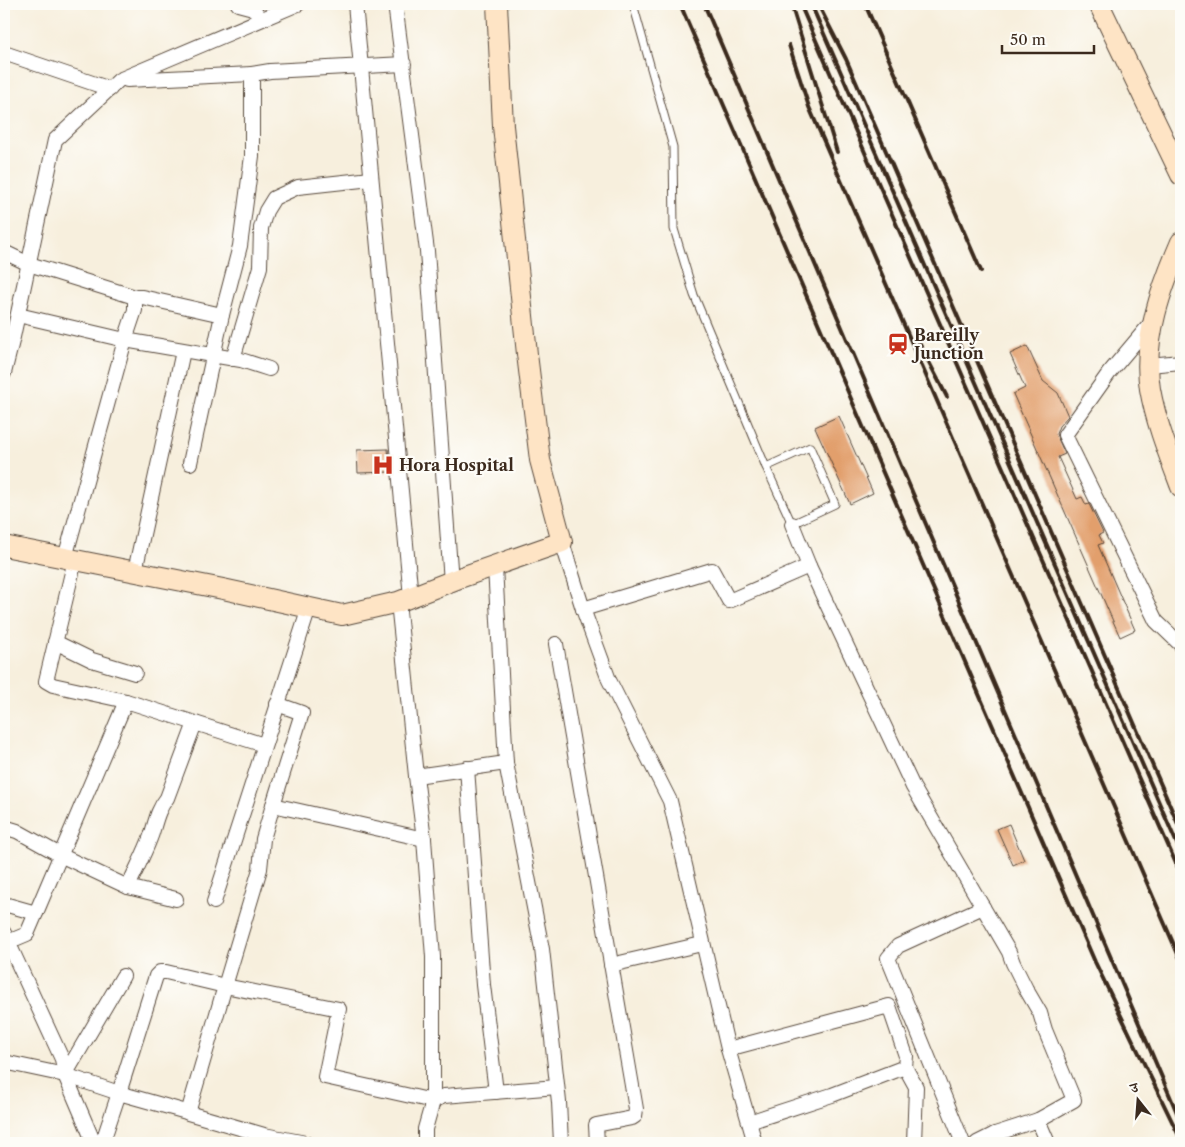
<svg xmlns="http://www.w3.org/2000/svg" width="1185" height="1147" font-family="'Libre Caslon Text','Noto Serif Devanagari',serif">
<rect width="100%" height="100%" fill="#fdfcf7"/>
<filter id="ink" filterUnits="userSpaceOnUse"><feTurbulence type="fractalNoise" baseFrequency=".02" numOctaves="2"/><feDisplacementMap in="SourceGraphic" scale="10" xChannelSelector="R" yChannelSelector="G"/><feConvolveMatrix kernelMatrix="1 2 1 2 8 2 1 2 1" color-interpolation-filters="sRGB"/></filter>
<filter id="wash" filterUnits="userSpaceOnUse"><feTurbulence type="fractalNoise" baseFrequency=".0096" numOctaves="4" result="noise"/><feDisplacementMap in="SourceGraphic" scale="20" xChannelSelector="R" yChannelSelector="G"/><feGaussianBlur stdDeviation="1.12" result="paint"/><feColorMatrix in="noise" values="0 0 0 0 0 0 0 0 0 0 0 0 0 0 0 0 0 1.4 0 .05"/><feComposite in="paint" operator="in"/></filter>
<g filter="url(#wash)">
<rect width="100%" height="100%" fill="#f7efdd"/>
<g id="blocks">
<g fill="#e29f6c">
<polygon points="1027,346 1043,381 1058,393 1068,416 1059,426 1056,434 1065,454 1058,457 1077,499 1082,497 1086,505 1089,504 1103,533 1099,535 1103,543 1098,545 1135,630 1120,637 1013,394 1025,388 1010,354"/>
<polygon points="839,416 873,493 850,504 815,427"/>
<polygon points="388,449 390,472 358,473 357,450"/>
<polygon points="1009,824 1024,860 1013,865 997,829"/>
</g>
</g>
</g>
<g filter="url(#ink)">
<use href="#blocks" fill-opacity="0" stroke="#57483b" stroke-width="1"/>
<g fill="none" stroke-linecap="round" stroke-linejoin="round">
<g stroke="#57483b" stroke-width="9">
<g id="lane">
<polyline points="633,4 673,147 674,229 694,295 766,467"/>
<polygon points="810,447 835,504 792,524 766,467"/>
</g>
</g>
<g stroke="#57483b" stroke-width="16">
<g id="street">
<polyline points="238,4 253,8 261,19"/>
<polyline points="355,4 411,597"/>
<polyline points="395,4 427,251 451,582"/>
<polyline points="4,53 110,89"/>
<polyline points="127,80 252,74"/>
<polyline points="4,252 29,264 135,297 142,297 222,315"/>
<polyline points="18,315 125,340 241,360 269,369"/>
<polyline points="1152,322 1109,373 1065,435 1156,621 1181,645"/>
<polyline points="233,359 260,267 261,228 266,211 274,198 298,187 371,179"/>
<polyline points="1149,365 1181,362"/>
<polyline points="4,373 13,337 55,140 119,80 298,4"/>
<polyline points="190,463 222,315 240,246 252,156 252,74 270,71 404,64"/>
<polyline points="562,542 583,609 609,680 670,801 728,1049 755,1143"/>
<polyline points="65,558 125,340 135,310 135,297"/>
<polyline points="75,560 46,681 53,685 126,701"/>
<polyline points="809,566 913,787 1009,952 1013,963 1026,989 1040,1013 1045,1030 1074,1100 1038,1120 995,1134 999,1143"/>
<polyline points="495,567 506,763 542,949 559,1102 561,1143"/>
<polyline points="135,571 183,351"/>
<polyline points="398,602 416,776 424,839 433,957 433,1101 425,1129 425,1143"/>
<polyline points="583,609 712,570 729,601 809,566 792,524"/>
<polyline points="55,642 92,660 135,673"/>
<polyline points="556,644 636,1109 635,1116 632,1118 596,1125 597,1143"/>
<polyline points="467,768 483,985 496,1092"/>
<polyline points="416,776 506,763"/>
<polyline points="273,805 302,713 277,704"/>
<polyline points="4,827 17,831 62,856 128,887 176,899"/>
<polyline points="424,839 273,805 263,839 260,869 225,986 339,1009 325,1077 433,1101 444,1096 557,1087"/>
<path d="M 128,887 C 136,869 146,851 152,833 C 156,820 158,809 167,798 L 195,723"/>
<polyline points="214,902 309,608"/>
<polyline points="4,904 36,913 126,701 264,745"/>
<polyline points="4,933 62,1059 65,1075 94,1143"/>
<polyline points="8,942 27,934 36,913"/>
<polyline points="611,965 702,944"/>
<polyline points="728,1049 889,1006 906,1056 905,1067 916,1087 914,1143"/>
<polyline points="4,1062 65,1075 123,976"/>
<polyline points="65,1075 119,1093 156,976 160,972 166,972 225,986 188,1113 264,1135 306,1143"/>
<polyline points="1038,1120 1048,1143"/>
<polyline points="749,1122 832,1095 905,1067"/>
<polyline points="103,1141 119,1093 190,1113"/>
<polyline points="963,1143 888,958 898,946 983,907"/>
<polyline points="977,1143 995,1134"/>
</g>
</g>
<g stroke="#57483b" stroke-width="22">
<g id="secondary">
<polyline points="1099,4 1181,175"/>
<path d="M 1181,242 C 1162,286 1142,340 1150,389 C 1156,423 1169,455 1181,487"/>
<polyline points="4,546 223,589 342,615 398,602 462,577 562,542 540,460 527,354 503,126 497,4"/>
</g>
</g>
<use href="#lane" stroke="#fff" stroke-width="7"/>
<use href="#street" stroke="#fff" stroke-width="14"/>
<use href="#secondary" stroke="#fee4c5" stroke-width="20"/>
<g stroke="#3b2a1e" stroke-width="4">
<polyline points="680,4 1095,962 1181,1140"/>
<polyline points="704,4 1181,1122"/>
<polyline points="791,4 837,152"/>
<polyline points="800,4 1181,875"/>
<polyline points="811,4 1181,853"/>
<polyline points="865,4 981,271"/>
<polyline points="821,10 846,59 1181,831"/>
<polyline points="789,45 809,107 1181,961"/>
<polyline points="916,337 947,397"/>
</g>
</g>
</g>
<defs>
<g id="station-bare" transform="scale(1.725)"><path d="M-3-6H3Q5-6 5-4V2Q5 4 3 4L4.5 6H3L1.5 4h-3L-3 6H-4.5L-3 4Q-5 4-5 2V-4Q-5-6-3-6ZM-3.5-4v3h7v-3ZM-3.5 1v1.5H-2V1ZM2 1v1.5H3.5V1Z" fill="#c8321e" stroke="#fdfcf7" stroke-width="2.5" paint-order="stroke"/></g>
<g id="hospital-bare" transform="scale(1.725)"><path d="M-5-5h3v3.5h4V-5h3V5h-3V1.5h-4V5h-3Z" fill="#c8321e" stroke="#fdfcf7" stroke-width="2.5" paint-order="stroke"/></g>
</defs>
<g fill-rule="evenodd">
<use href="#station-bare" x="898" y="344"/>
<use href="#hospital-bare" x="383" y="465"/>
</g>
<g text-anchor="middle" dominant-baseline="central" stroke-width="4.5" stroke-linejoin="round" paint-order="stroke">
<g font-size="16" font-weight="bold" fill="#3b2a1e" stroke="#fdfcf7" text-anchor="start">
<text x="914" y="335">Bareilly<tspan x="914" dy="18">Junction</tspan></text>
<text x="399" y="465">Hora Hospital</text>
</g>
</g>
<rect width="1185" height="1147" fill="none" stroke="#fdfcf7" stroke-width="20"/>
<g transform="translate(1138 1100) rotate(343)" stroke="#fdfcf7" stroke-width="4" paint-order="stroke">
<path d="M0-4L9 19L0 12L-9 19Z" fill="#3b2a1e"/>
<text y="-8" font-size="14" font-weight="bold" text-anchor="middle" fill="#3b2a1e">उ</text>
</g>
<path d="M1002 45v8h92v-8" fill="none" stroke="#3b2a1e" stroke-width="2.5"/>
<text x="1010" y="45" font-size="15" fill="#3b2a1e" stroke="#fdfcf7" stroke-width="4" paint-order="stroke">50 m</text>
</svg>
